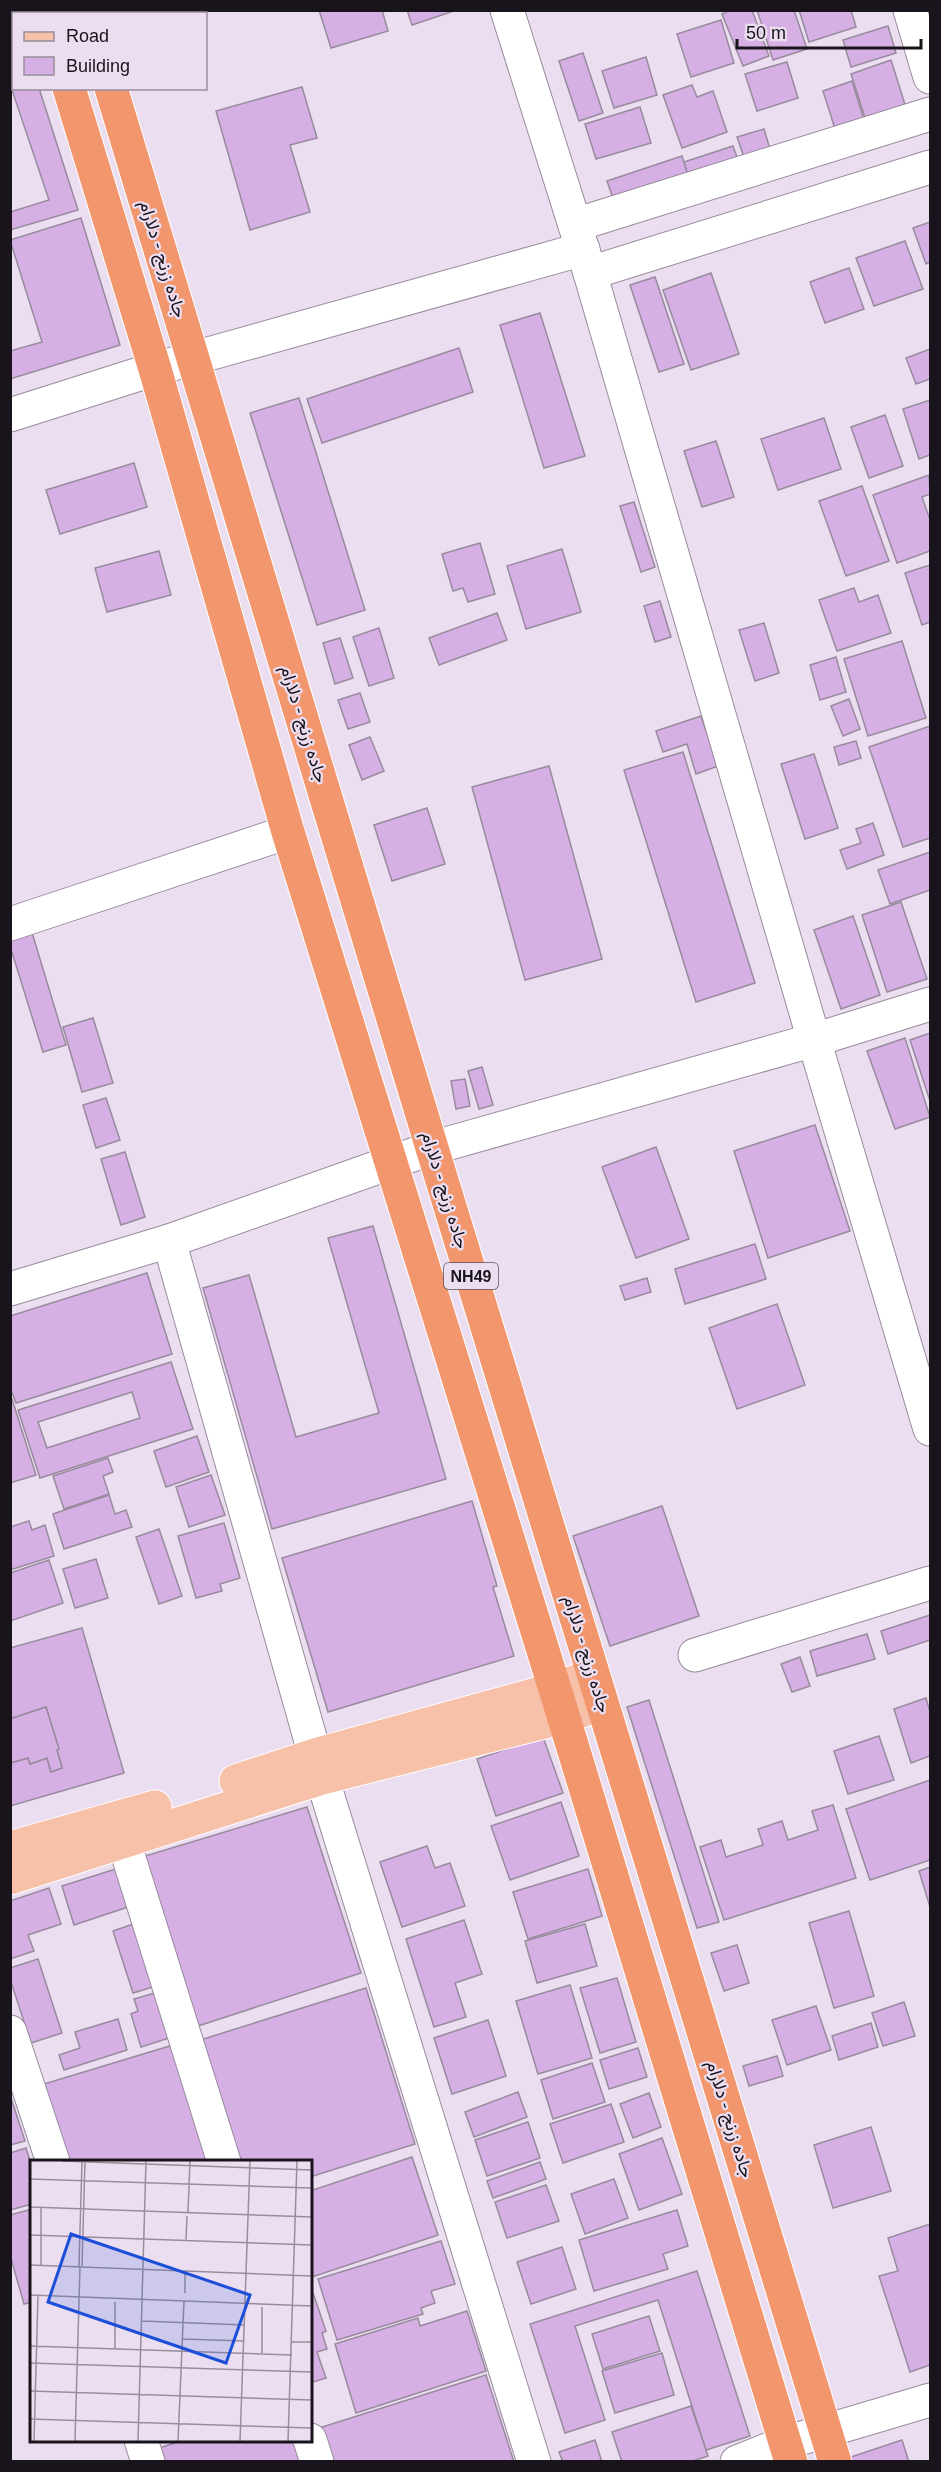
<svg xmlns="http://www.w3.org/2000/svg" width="941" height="2472" font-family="Arial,Vazirmatn,sans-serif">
<rect width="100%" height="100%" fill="#ecdef1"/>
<g fill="#d6b0e5" stroke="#988b9d" stroke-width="1.5" fill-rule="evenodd">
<polygon points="319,10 382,10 388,31 331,48"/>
<polygon points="407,10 454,10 454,11 412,25"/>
<polygon points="730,10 752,10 769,56 743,66 722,14"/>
<polygon points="757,10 794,10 807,49 773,60"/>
<polygon points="799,10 851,10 856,27 809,42"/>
<polygon points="721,20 734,63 691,77 677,34"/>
<polygon points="888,26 896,53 851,67 843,40"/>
<polygon points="583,53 603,113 579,121 559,61"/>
<polygon points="646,57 657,95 614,108 602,71"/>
<polygon points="891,60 907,111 867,124 851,74"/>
<polygon points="787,62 798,98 757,111 745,74"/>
<polygon points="14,76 14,88 39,88 78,210 10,230 10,212 49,200 10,84 10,77"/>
<polygon points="852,81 865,123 836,132 823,91"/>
<polygon points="692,85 697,97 713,91 727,132 682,148 663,95"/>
<polygon points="302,87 317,138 290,145 310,212 250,230 216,111"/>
<polygon points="640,107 651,143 596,159 585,124"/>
<polygon points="764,129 770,149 744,157 737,137"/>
<polygon points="733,146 738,160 688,176 684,162"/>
<polygon points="682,156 688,176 614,201 607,181"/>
<polygon points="81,218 120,345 10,379 10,351 42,342 10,240"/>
<polygon points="930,222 930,262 926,264 913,228"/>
<polygon points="905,241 923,289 874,306 856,258"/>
<polygon points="849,268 864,309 825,323 810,282"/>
<polygon points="711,273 739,354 691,370 663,290"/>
<polygon points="655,277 684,364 659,372 630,285"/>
<polygon points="540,313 585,456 544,468 500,325"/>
<polygon points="459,348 473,392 322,443 307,399"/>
<polygon points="930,349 930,379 916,384 906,358"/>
<polygon points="299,398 365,610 317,625 250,413"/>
<polygon points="930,400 930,455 919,459 903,409"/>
<polygon points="885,415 903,466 869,478 851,427"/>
<polygon points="824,418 841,469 778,490 761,439"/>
<polygon points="716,441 734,497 702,507 684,451"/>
<polygon points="134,463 147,507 60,534 46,490"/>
<polygon points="929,475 930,494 922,497 930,520 930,551 897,563 873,495"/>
<polygon points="862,486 889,561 846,576 819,501"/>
<polygon points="634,502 655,567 641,572 620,506"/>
<polygon points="480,543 495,594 468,602 463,588 453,591 442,554"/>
<polygon points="562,549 581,612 526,629 507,566"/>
<polygon points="159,551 171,595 107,612 95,568"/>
<polygon points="930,565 930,622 922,625 905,573"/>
<polygon points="854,588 859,602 878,595 891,633 837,651 819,600"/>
<polygon points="660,601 671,637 655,642 644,606"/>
<polygon points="497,613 507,640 439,665 429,638"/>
<polygon points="764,623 779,673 755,681 739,630"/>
<polygon points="379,628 394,678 369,686 353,637"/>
<polygon points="340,638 353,678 335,684 323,643"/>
<polygon points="902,641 926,718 868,736 844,659"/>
<polygon points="836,657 846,692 820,700 810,665"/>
<polygon points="360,693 370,722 348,729 338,700"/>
<polygon points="849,699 860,729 843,736 831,706"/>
<polygon points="701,716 718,766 696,774 687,744 663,752 656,731"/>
<polygon points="930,726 930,838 903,847 869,747"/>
<polygon points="370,737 384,771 362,780 349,745"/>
<polygon points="856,741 861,758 839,765 834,747"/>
<polygon points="683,752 755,983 696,1002 624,770"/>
<polygon points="814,754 838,828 805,839 781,764"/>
<polygon points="549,766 602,959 525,980 472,787"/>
<polygon points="427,808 445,864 392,881 374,825"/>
<polygon points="873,823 884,855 847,869 840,850 861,843 856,829"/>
<polygon points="930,852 930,890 890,904 878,870"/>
<polygon points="901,902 927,979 887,992 862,915"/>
<polygon points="853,916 880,995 841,1009 814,930"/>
<polygon points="30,926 66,1045 43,1052 10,946 10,932"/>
<polygon points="93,1018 113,1083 82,1092 63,1027"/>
<polygon points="930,1033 930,1101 910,1040"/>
<polygon points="905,1038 930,1117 895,1129 867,1051"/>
<polygon points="482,1067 493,1105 479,1109 468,1071"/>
<polygon points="465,1079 470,1106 456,1109 451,1081"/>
<polygon points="106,1098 120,1140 96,1148 83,1105"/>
<polygon points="815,1125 850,1231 768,1258 734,1151"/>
<polygon points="656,1147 689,1239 636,1258 602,1167"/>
<polygon points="125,1152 145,1217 121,1225 101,1159"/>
<polygon points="373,1226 446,1479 272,1529 203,1288 249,1275 296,1437 379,1413 328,1238"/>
<polygon points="755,1244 766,1279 685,1304 675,1269"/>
<polygon points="147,1273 172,1354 16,1403 10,1387 10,1316"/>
<polygon points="647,1278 651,1292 625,1300 620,1286"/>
<polygon points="777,1304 805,1385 737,1409 709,1328"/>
<path d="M 171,1362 L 193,1429 L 40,1478 L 18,1410 ZM 132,1392 L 140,1418 L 47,1448 L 38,1422 Z"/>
<polygon points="12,1399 36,1475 10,1483 10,1400"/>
<polygon points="197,1436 209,1472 166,1487 154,1451"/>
<polygon points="108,1458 113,1472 103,1476 109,1494 64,1509 53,1476"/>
<polygon points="211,1475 225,1515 189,1527 176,1487"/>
<polygon points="109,1495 115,1514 126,1510 132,1527 64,1549 53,1514"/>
<polygon points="472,1501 497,1586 493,1587 514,1656 328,1712 282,1558"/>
<polygon points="662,1506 699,1616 610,1646 573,1536"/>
<polygon points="29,1521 32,1530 45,1525 54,1556 10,1570 10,1527"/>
<polygon points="224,1523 240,1578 220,1584 222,1591 196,1598 178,1536"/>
<polygon points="159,1529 182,1596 159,1604 136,1537"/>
<polygon points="96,1559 108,1598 75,1608 63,1569"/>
<polygon points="49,1560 63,1603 10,1621 10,1573"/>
<polygon points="930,1615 930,1640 888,1654 881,1631"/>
<polygon points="82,1628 124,1773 10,1806 10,1763 28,1758 30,1764 47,1758 51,1772 62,1768 57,1750 59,1749 46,1707 10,1719 10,1648"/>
<polygon points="867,1634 875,1659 817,1676 810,1651"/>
<polygon points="800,1657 810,1686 792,1692 781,1664"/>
<polygon points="926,1698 930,1712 930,1756 911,1763 894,1709"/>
<polygon points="649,1700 719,1922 697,1928 627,1707"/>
<polygon points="46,1707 59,1749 57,1750 62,1768 51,1772 47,1758 30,1764 28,1758 10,1763 10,1719"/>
<polygon points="879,1736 894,1780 848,1794 834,1751"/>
<polygon points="543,1737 563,1793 496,1816 477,1759"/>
<polygon points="930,1780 930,1860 870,1880 846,1809"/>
<polygon points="561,1802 579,1856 510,1880 491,1826"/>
<polygon points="833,1805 856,1878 724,1920 700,1847 721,1840 726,1857 763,1845 758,1829 782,1821 788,1840 818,1830 812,1811"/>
<polygon points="307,1807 361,1973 195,2027 142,1857"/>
<polygon points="427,1846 435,1868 450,1863 465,1906 402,1927 380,1862"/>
<polygon points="930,1867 930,1907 919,1871"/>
<polygon points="119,1868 131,1906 74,1925 62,1886"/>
<polygon points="588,1869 602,1916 528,1939 513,1892"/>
<polygon points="49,1888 61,1924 28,1935 34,1951 10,1959 10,1901"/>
<polygon points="849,1911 874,1996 834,2008 809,1923"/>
<polygon points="464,1920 482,1974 455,1983 466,2017 434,2027 406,1939"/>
<polygon points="136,1923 156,1986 133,1993 113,1931"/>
<polygon points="585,1924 597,1966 537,1983 525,1941"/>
<polygon points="737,1945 749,1983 724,1991 711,1953"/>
<polygon points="38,1959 62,2033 31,2043 10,1979 10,1968"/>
<polygon points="617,1978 636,2042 600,2053 580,1988"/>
<polygon points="570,1985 592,2058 538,2074 516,2001"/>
<polygon points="366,1988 415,2144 310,2177 310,2162 235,2162 197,2041"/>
<polygon points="155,1993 169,2038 141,2047 131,2014 138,2011 134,1999"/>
<polygon points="904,2002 915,2036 883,2046 872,2013"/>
<polygon points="816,2006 831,2050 787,2065 772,2020"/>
<polygon points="118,2019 127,2050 64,2070 59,2055 80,2048 75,2032"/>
<polygon points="488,2020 506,2076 452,2094 434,2038"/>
<polygon points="871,2023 878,2047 839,2060 832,2036"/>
<polygon points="173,2045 207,2162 67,2162 44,2084"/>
<polygon points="638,2048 647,2077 609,2089 600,2060"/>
<polygon points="777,2056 783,2076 749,2086 743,2066"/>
<polygon points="592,2063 605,2102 553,2119 541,2080"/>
<polygon points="518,2092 527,2117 474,2137 465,2112"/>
<polygon points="649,2093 661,2127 633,2138 620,2104"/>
<polygon points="10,2095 25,2141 10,2145"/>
<polygon points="611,2104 624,2142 563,2163 550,2124"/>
<polygon points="528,2122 540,2158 487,2176 475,2140"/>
<polygon points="871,2127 891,2191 833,2208 814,2145"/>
<polygon points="662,2138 682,2194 639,2210 619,2154"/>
<polygon points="26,2148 32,2167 32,2204 10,2210 10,2153"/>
<polygon points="412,2157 438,2235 312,2277 310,2191"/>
<polygon points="540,2162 546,2179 493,2198 487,2181"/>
<polygon points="614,2179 628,2218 585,2234 571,2194"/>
<polygon points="546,2185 559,2221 507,2238 495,2202"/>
<polygon points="32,2209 32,2302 24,2304 10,2255 10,2215"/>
<polygon points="677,2210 688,2246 663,2254 668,2269 594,2291 579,2240"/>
<polygon points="930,2224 930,2365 910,2372 879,2276 898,2271 888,2238"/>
<polygon points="441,2241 455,2284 431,2291 435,2303 421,2308 423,2314 337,2340 318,2279"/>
<polygon points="562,2247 576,2289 531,2304 517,2262"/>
<polygon points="697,2271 750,2436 706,2450 658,2300 575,2326 605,2420 565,2433 530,2324"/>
<polygon points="310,2284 326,2331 322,2333 327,2349 317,2352 326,2378 310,2383"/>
<polygon points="467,2311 486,2371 356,2413 335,2344 418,2318 420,2326"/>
<polygon points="649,2316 660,2351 603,2369 592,2334"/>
<polygon points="662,2353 674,2395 615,2413 602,2371"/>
<polygon points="486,2375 514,2462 326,2462 316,2429"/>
<polygon points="691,2406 708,2456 690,2462 622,2462 612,2432"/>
<polygon points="184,2440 296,2440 302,2462 160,2462 156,2449"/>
<polygon points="595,2440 602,2462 563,2462 559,2452"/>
<polygon points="902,2440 909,2462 849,2462 848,2458"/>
</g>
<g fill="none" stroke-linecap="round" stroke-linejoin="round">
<g stroke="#988b9c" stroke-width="35">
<g id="minor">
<polyline points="507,10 590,273 814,1040 930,1429"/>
<polyline points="910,10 930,77"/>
<polyline points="575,225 930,114"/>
<polyline points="590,273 930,167"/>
<polyline points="10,415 155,369 583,249"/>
<polyline points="10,924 288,832"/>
<polyline points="169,1241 315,1755 534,2462"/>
<polyline points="10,1289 169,1241 432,1148 814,1040 930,1004"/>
<polyline points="695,1655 930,1583"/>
<polyline points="117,1820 224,2162"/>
<polyline points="10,2032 53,2162"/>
<polyline points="141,2440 148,2462"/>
<polyline points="310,2440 317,2462"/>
<polyline points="737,2462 785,2443 930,2400"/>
</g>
</g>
<g stroke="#fff" stroke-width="35">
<g id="major">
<polyline points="236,1781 315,1755 555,1689 593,1675"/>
<polyline points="10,1848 155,1807"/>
<polyline points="10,1878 322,1778 564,1717 602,1704"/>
</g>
</g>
<g stroke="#fff" stroke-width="35">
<g id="highway">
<polyline points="46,10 46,14"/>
<polyline points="87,10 88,14"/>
<polyline points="69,88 155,369 288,832 555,1689 791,2462"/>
<polyline points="111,88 432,1148 835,2462"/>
</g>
</g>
<use href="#minor" stroke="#fff" stroke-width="33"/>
<use href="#major" stroke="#f7c0a8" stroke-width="33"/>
<use href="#highway" stroke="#f2966e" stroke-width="33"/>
</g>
<g text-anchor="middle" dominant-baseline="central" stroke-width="4.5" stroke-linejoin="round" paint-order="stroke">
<rect fill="#ecdef1" stroke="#58515b" stroke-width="1.5" x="444" y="1263" width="54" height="26" rx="4.5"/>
<g font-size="16" font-weight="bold" fill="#19141b">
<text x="471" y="1276">NH49</text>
</g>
<g font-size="18" fill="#19141b" stroke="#ecdef1">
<text transform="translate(163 259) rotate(73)">جاده زرنج - دلارام</text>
<text transform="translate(304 724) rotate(73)">جاده زرنج - دلارام</text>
<text transform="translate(445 1190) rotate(73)">جاده زرنج - دلارام</text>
<text transform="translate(587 1654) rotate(73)">جاده زرنج - دلارام</text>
<text transform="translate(730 2119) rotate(73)">جاده زرنج - دلارام</text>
</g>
</g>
<g transform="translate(30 2160)">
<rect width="282" height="282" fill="#ecdef1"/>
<path fill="none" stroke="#988d9b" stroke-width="1.5" d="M 32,1 L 282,10M 0,19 L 282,28M 0,47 L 282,57M 158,52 L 160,1M 0,75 L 282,85M 156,80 L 157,56M 0,105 L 282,116M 11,105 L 11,47M 49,106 L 52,1M 52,106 L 55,1M 155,133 L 155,111M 0,135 L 282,146M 112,161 L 215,165M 152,179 L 214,181M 262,182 L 282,182M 0,186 L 262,195M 85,189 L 85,142M 232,193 L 232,147M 0,203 L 282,212M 0,231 L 282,240M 0,259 L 282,268M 4,281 L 8,135M 45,281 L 50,106M 108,281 L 116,1M 148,281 L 154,141M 210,281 L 220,1M 258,281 L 267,1"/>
<path fill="#1d4ed8" fill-opacity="0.15" stroke="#1d4ed8" stroke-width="3" d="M 41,74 L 220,135 L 196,203 L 18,142 Z"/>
<rect width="282" height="282" fill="none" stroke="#19141b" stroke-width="3"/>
</g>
<rect width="941" height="2472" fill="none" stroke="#19141b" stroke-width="24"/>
<rect x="12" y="12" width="195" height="78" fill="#ecdef1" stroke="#988d9b" stroke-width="1.5"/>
<rect x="24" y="32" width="30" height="9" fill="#f7c0a8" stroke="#988d9b" stroke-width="1.5"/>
<text x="66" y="42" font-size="18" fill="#19141b">Road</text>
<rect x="24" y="57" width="30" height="18" fill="#d6b0e5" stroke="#988d9b" stroke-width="1.5"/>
<text x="66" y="72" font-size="18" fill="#19141b">Building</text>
<path d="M737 39v9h184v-9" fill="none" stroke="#19141b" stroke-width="3"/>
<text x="746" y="39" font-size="18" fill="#19141b" stroke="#ecdef1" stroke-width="4.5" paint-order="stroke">50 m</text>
</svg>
